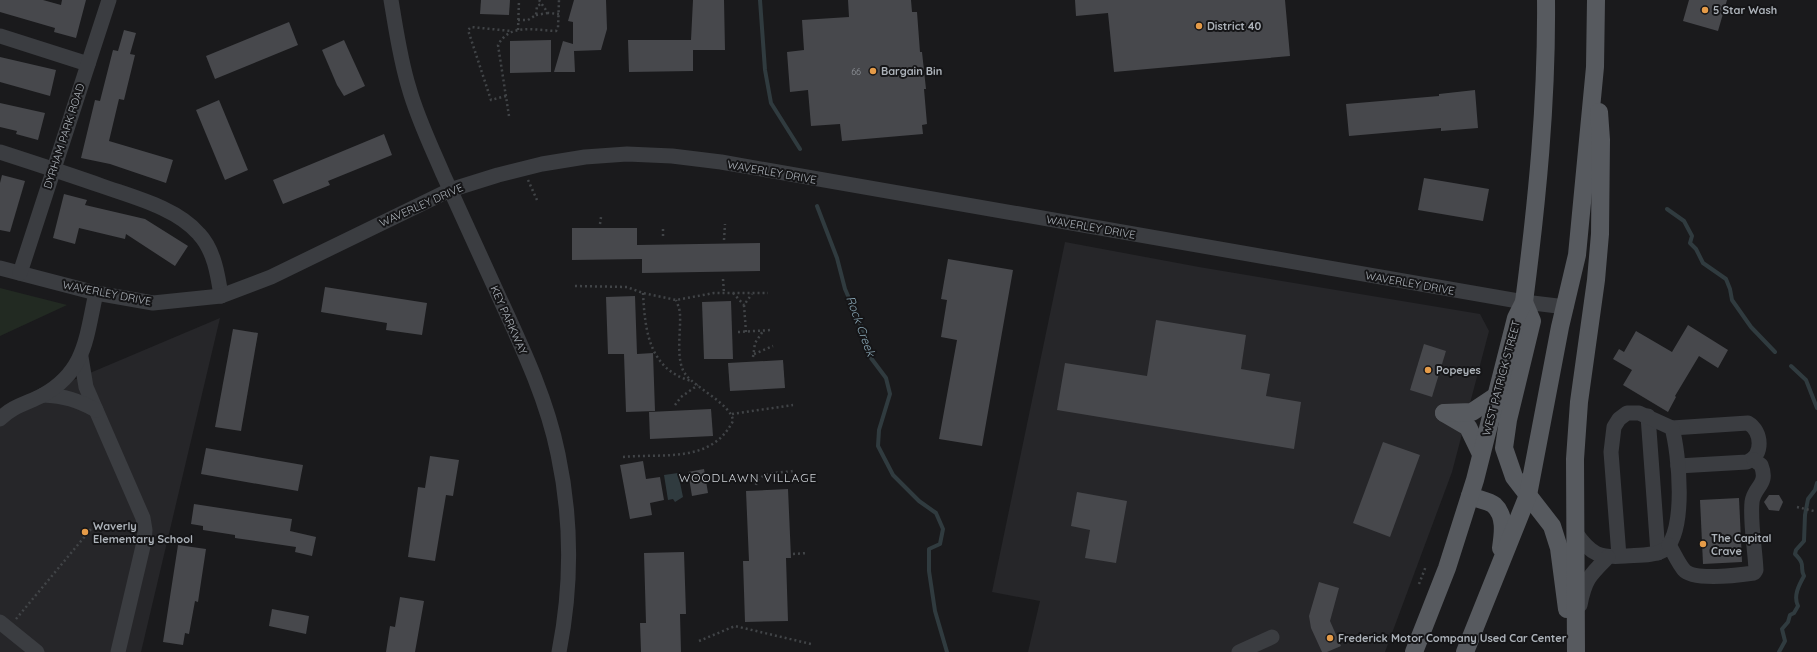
<svg xmlns="http://www.w3.org/2000/svg" width="1817" height="652" font-family="Quicksand,sans-serif">
<rect width="100%" height="100%" fill="#1a1a1c"/>
<g fill="#262629">
<polygon points="1065,242 1199,267 1480,314 1489,331 1452,472 1385,652 1028,652 1040,601 992,592"/>
<polygon points="220,318 141,652 0,652 0,411"/>
</g>
<polygon fill="#222a22" points="0,288 67,305 0,336"/>
<polygon fill="#303b3f" points="678,473 683,497 675,502 673,499 668,500 664,475"/>
<g fill="none" stroke-linecap="round" stroke-linejoin="round">
<g stroke="#303b3f" stroke-width="4">
<polyline points="760,0 765,70 771,103 800,149"/>
<polyline points="817,206 837,258 845,289 863,330 871,358 886,378 890,394 879,430 878,446 893,475 919,501 936,513 943,529 940,544 929,549 929,571 935,611 947,652"/>
<polyline points="1667,209 1684,221 1692,236 1690,243 1696,249 1703,263 1726,279 1730,289 1732,300 1751,327 1775,352"/>
<polyline points="1791,366 1806,380 1817,408"/>
<path d="M 1779,652 L 1785,641 L 1782,629 L 1788,622 L 1790,615 L 1794,613 L 1798,606 C 1793,596 1799,585 1804,576 C 1799,567 1807,566 1795,554 L 1796,550 L 1804,541 L 1805,515 L 1808,499 L 1815,490 L 1817,483"/>
</g>
</g>
<g fill="#47484c">
<polygon points="0,0 43,0 61,5 62,0 86,0 76,38 54,32 55,28 0,12"/>
<polygon points="481,0 510,0 509,15 480,14"/>
<polygon points="574,0 606,0 607,29 601,50 574,51 575,72 554,72 563,41 573,44 573,22 568,21"/>
<polygon points="693,0 724,0 725,50 693,50 693,71 629,72 628,40 691,40"/>
<polygon points="848,0 911,0 912,12 917,12 920,52 922,52 926,89 924,89 927,124 922,125 923,134 842,141 840,124 811,126 808,90 790,92 787,52 804,50 802,20 849,17"/>
<polygon points="1075,0 1285,0 1290,56 1114,72 1108,13 1076,16"/>
<polygon points="1689,0 1727,0 1718,31 1683,21"/>
<polygon points="289,22 298,45 215,79 206,56"/>
<polygon points="124,30 136,33 130,54 135,55 124,100 119,99 109,141 173,160 166,183 110,164 81,158 95,100 100,101 113,50 118,51"/>
<polygon points="344,40 365,86 344,96 337,85 322,50"/>
<polygon points="551,40 551,72 510,73 510,41"/>
<polygon points="0,57 56,70 50,96 0,82"/>
<polygon points="1475,90 1478,128 1441,131 1441,128 1349,136 1346,104 1439,96 1439,94"/>
<polygon points="219,100 248,170 225,180 196,110"/>
<polygon points="0,103 45,113 38,140 16,134 17,131 0,127"/>
<polygon points="384,134 392,155 328,181 330,185 283,204 273,180"/>
<polygon points="2,175 25,181 10,232 0,230 0,183"/>
<polygon points="1424,178 1489,189 1483,221 1418,210"/>
<polygon points="64,194 87,200 85,205 145,219 188,246 175,266 126,234 125,239 79,228 75,244 53,238"/>
<polygon points="572,228 637,228 637,245 760,243 760,271 642,273 642,259 572,260"/>
<polygon points="948,259 1013,270 982,446 939,439 957,340 941,337 947,300 941,299"/>
<polygon points="325,287 427,303 422,335 386,330 387,323 321,312"/>
<polygon points="635,296 637,354 653,353 655,411 626,412 624,354 608,354 606,297"/>
<polygon points="731,301 733,359 704,359 702,302"/>
<polygon points="1156,320 1246,335 1241,369 1270,374 1266,396 1301,402 1294,449 1057,410 1065,363 1147,376"/>
<polygon points="1688,325 1728,350 1718,368 1699,356 1675,396 1676,397 1668,412 1623,385 1632,370 1613,359 1619,349 1624,352 1636,331 1672,352"/>
<polygon points="233,329 258,333 241,431 215,427"/>
<polygon points="1424,344 1446,351 1432,397 1410,390"/>
<polygon points="783,360 785,388 730,391 728,363"/>
<polygon points="711,409 713,436 650,439 649,412"/>
<polygon points="1383,442 1420,455 1390,537 1353,523"/>
<polygon points="206,448 303,465 298,491 201,474"/>
<polygon points="430,456 459,460 453,496 446,495 435,561 408,557 418,487 425,488"/>
<polygon points="643,461 646,479 660,477 664,500 650,503 652,515 630,519 620,465"/>
<polygon points="704,469 708,493 692,496 688,472"/>
<polygon points="788,489 791,558 786,558 788,621 745,622 743,561 749,561 746,491"/>
<polygon points="1077,492 1127,501 1116,563 1085,558 1090,530 1071,526"/>
<polygon points="1769,495 1779,495 1783,502 1779,511 1769,510 1764,502"/>
<polygon points="1739,498 1742,562 1703,564 1700,500"/>
<polygon points="194,504 292,519 290,531 316,537 312,556 295,552 296,547 235,538 235,535 203,530 203,526 191,524"/>
<polygon points="178,545 206,549 198,602 195,601 189,634 185,633 183,645 163,642"/>
<polygon points="684,552 686,614 680,614 681,652 641,652 640,623 646,623 644,553"/>
<polygon points="1319,582 1339,588 1330,621 1341,646 1327,652 1322,652 1311,628 1309,616"/>
<polygon points="400,597 424,601 415,652 386,652 390,626 395,627"/>
<polygon points="272,609 309,616 306,634 269,626"/>
</g>
<g fill="none" stroke-linecap="round" stroke-linejoin="round">
<g stroke="#414447" stroke-width="2.5" stroke-dasharray="2 3" stroke-linecap="butt">
<polyline points="539,0 548,13 559,14"/>
<polyline points="536,15 548,13"/>
<polyline points="518,20 528,20 536,15 537,6 541,4"/>
<polyline points="518,30 519,0"/>
<polyline points="506,96 491,100 468,30 471,27 511,31"/>
<path d="M 509,116 L 498,45 C 510,23 534,30 556,31 L 558,28 L 559,0"/>
<polyline points="528,180 537,200"/>
<polyline points="600,224 601,217"/>
<polyline points="663,229 663,239"/>
<polyline points="724,240 725,224"/>
<polyline points="723,279 724,293"/>
<polyline points="575,286 627,287 643,293 676,300 714,293 768,293"/>
<path d="M 643,293 C 645,331 649,369 691,381"/>
<polyline points="733,293 744,305"/>
<polyline points="738,332 772,330"/>
<polyline points="746,332 744,305 752,294"/>
<polyline points="754,354 773,346"/>
<polyline points="753,357 755,343 763,331"/>
<polyline points="675,405 681,397 698,385"/>
<polyline points="732,414 793,405"/>
<path d="M 623,457 C 663,453 711,464 733,421 C 732,405 696,388 686,375 C 675,362 681,331 680,315 C 680,310 678,305 676,300"/>
<path d="M 756,485 C 758,471 782,473 793,471"/>
<polyline points="1797,507 1814,511"/>
<polyline points="793,554 807,553"/>
<polyline points="1419,584 1426,566"/>
<polyline points="16,619 91,529"/>
<polyline points="699,641 735,626 811,644"/>
</g>
<g stroke="#3b3d41" stroke-width="15">
<path d="M 391,0 C 396,29 400,59 409,88 C 417,117 431,146 443,174 C 462,216 481,258 500,299 C 523,349 547,400 558,454 C 572,520 572,586 559,652"/>
<polyline points="0,36 88,64"/>
<path d="M 0,152 C 34,163 68,174 102,186 C 133,197 177,208 199,234 C 214,250 218,275 221,296"/>
<polyline points="0,268 96,293 153,303 221,296 271,277 450,190 498,175 542,164 585,157 627,154 672,156 721,162 1524,302 1566,307"/>
<polyline points="20,273 109,0"/>
<polyline points="81,357 86,387 143,518 145,530 144,542 118,652"/>
<path d="M 43,395 C 65,396 77,400 96,410"/>
<polyline points="1648,416 1658,553"/>
<path d="M 0,419 C 12,406 28,403 43,395 C 86,371 86,337 96,293"/>
<path d="M 1672,428 L 1748,423 C 1762,431 1764,456 1747,462 L 1678,466"/>
<path d="M 1576,533 C 1591,555 1600,558 1625,556 C 1636,555 1655,556 1664,550 C 1687,533 1679,453 1672,428 L 1639,413 L 1627,413 L 1619,419 L 1614,427 L 1611,452 L 1619,556"/>
<path d="M 1669,545 C 1674,553 1678,563 1684,570 C 1693,581 1740,575 1754,573 L 1756,570 C 1755,548 1750,523 1752,502 C 1754,486 1769,485 1761,465 L 1754,460"/>
<path d="M 1580,605 C 1585,579 1590,575 1608,557"/>
<polyline points="0,622 37,652"/>
<polyline points="1239,652 1272,637"/>
</g>
<g stroke="#575a5f" stroke-width="18">
<polyline points="1524,302 1532,321 1508,420 1504,448 1514,477 1552,526 1559,548 1567,609"/>
<polyline points="1444,413 1468,427 1481,454"/>
<polyline points="1444,413 1472,412 1496,396"/>
<path d="M 1470,496 C 1477,499 1489,501 1494,505 C 1506,516 1503,534 1501,548"/>
<path d="M 1414,652 L 1447,568 L 1475,480 L 1516,318 L 1524,302 C 1537,202 1547,102 1546,0"/>
<polyline points="1465,652 1528,495 1560,327 1577,255 1595,67 1596,0"/>
<polyline points="1576,652 1575,459 1579,402 1596,280 1600,234 1601,140 1599,112"/>
</g>
</g>
<g fill="#e59b48" stroke="#151517" stroke-width="1.5">
<circle cx="1705" cy="10" r="4"/>
<circle cx="1199" cy="26" r="4"/>
<circle cx="873" cy="71" r="4"/>
<circle cx="1428" cy="370" r="4"/>
<circle cx="85" cy="532" r="4"/>
<circle cx="1703" cy="544" r="4"/>
<circle cx="1330" cy="638" r="4"/>
</g>
<g text-anchor="middle" dominant-baseline="central" stroke-width="4" stroke-linejoin="round" paint-order="stroke">
<g font-size="9" fill="#94989e">
<text x="856" y="71">66</text>
</g>
<g font-size="11" font-weight="bold" fill="#adb3ba" stroke="#151517" text-anchor="start">
<text x="1713" y="10">5 Star Wash</text>
<text x="1207" y="26">District 40</text>
<text x="881" y="71">Bargain Bin</text>
<text x="1436" y="370">Popeyes</text>
<text x="93" y="526">Waverly<tspan x="93" dy="13">Elementary School</tspan></text>
<text x="1711" y="538">The Capital<tspan x="1711" dy="13">Crave</tspan></text>
<text x="1338" y="638">Frederick Motor Company Used Car Center</text>
</g>
<g font-size="11" fill="#adb3ba" stroke="#151517">
<text transform="translate(64 136) rotate(-72)">DYRHAM PARK ROAD</text>
<text transform="translate(772 172) rotate(10)">WAVERLEY DRIVE</text>
<text transform="translate(421 205) rotate(-24)">WAVERLEY DRIVE</text>
<text transform="translate(1091 227) rotate(10)">WAVERLEY DRIVE</text>
<text transform="translate(1410 283) rotate(10)">WAVERLEY DRIVE</text>
<text transform="translate(107 293) rotate(11)">WAVERLEY DRIVE</text>
<text transform="translate(509 320) rotate(66)">KEY PARKWAY</text>
<text transform="translate(1501 378) rotate(-75)">WEST PATRICK STREET</text>
</g>
<g font-size="12" font-style="italic" fill="#87a4b2" stroke="#151517">
<text transform="translate(861 326) rotate(70)">Rock Creek</text>
</g>
<g font-size="12" letter-spacing="1" fill="#ced2d7" stroke="#151517">
<text x="748" y="477">WOODLAWN VILLAGE</text>
</g>
</g>
</svg>
